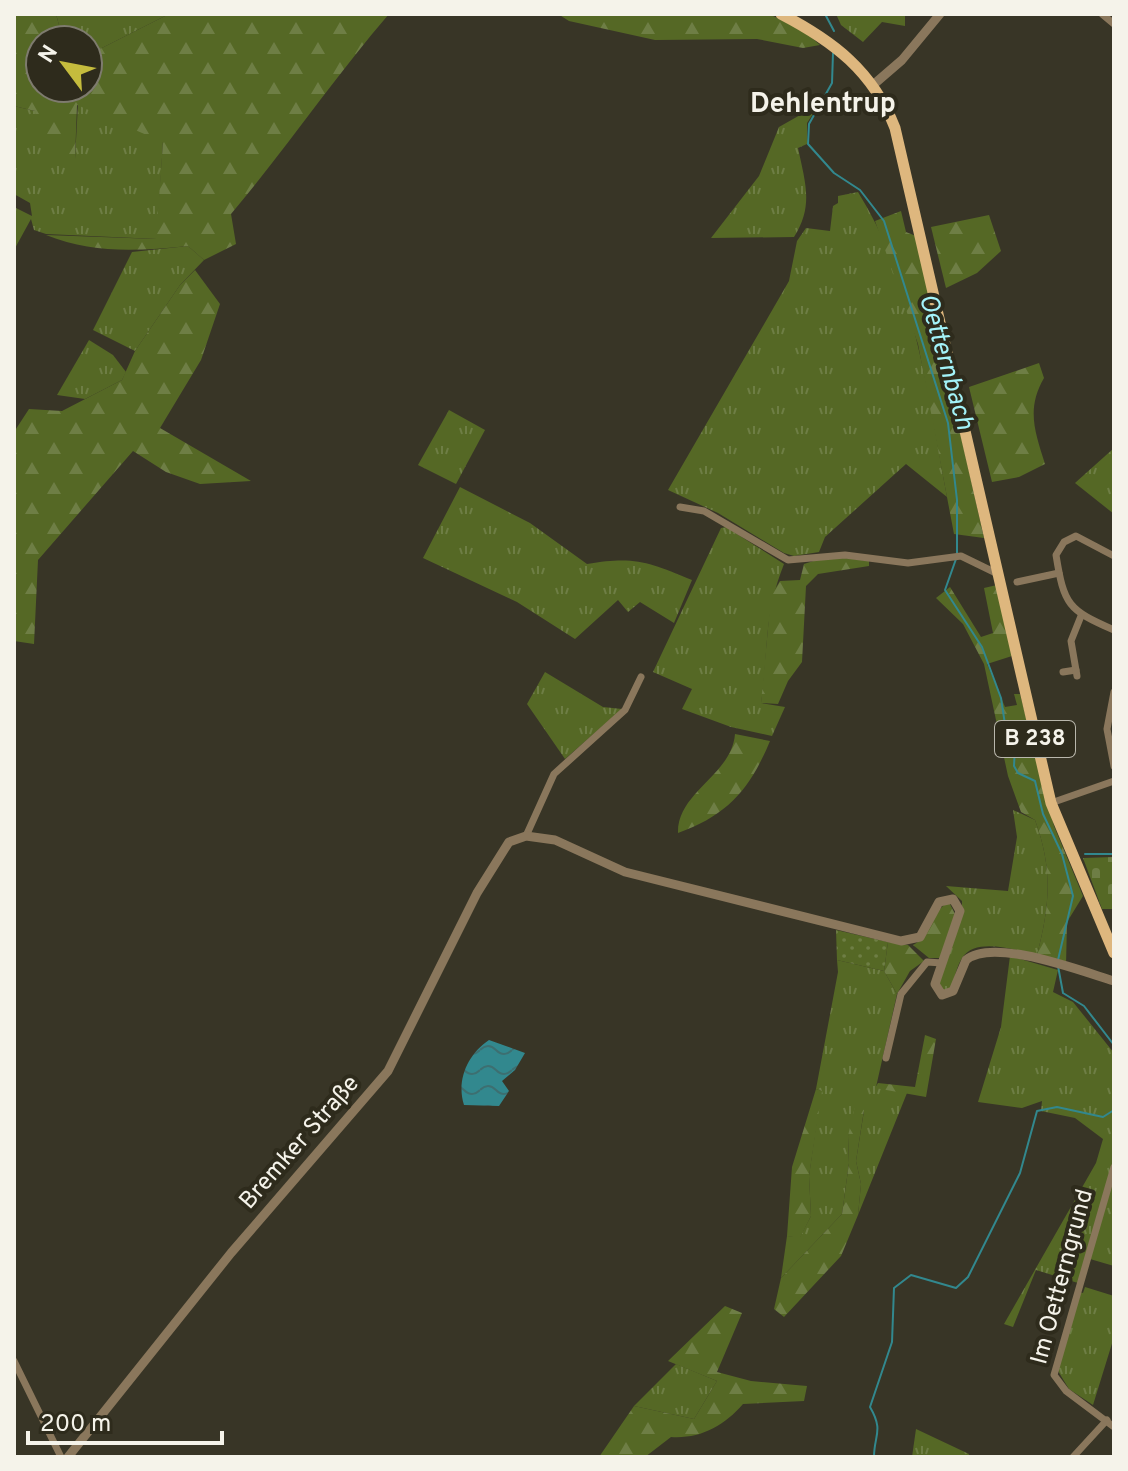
<svg xmlns="http://www.w3.org/2000/svg" width="1128" height="1471" font-family="Overpass,sans-serif">
<defs>
<pattern id="grass-tufts" width="24" height="20" patternUnits="userSpaceOnUse" patternTransform="scale(2)"><rect width="24" height="20" fill="#556825"/><path d="M3 7l-1-3M5 7V3M7 7l1-3M15 17l-1-3M17 17v-4M19 17l1-3" fill="none" stroke="#6e7e45"/></pattern>
<pattern id="forest-firs" width="22" height="20" patternUnits="userSpaceOnUse" patternTransform="scale(2)"><rect width="22" height="20" fill="#556825"/><path d="M5 1l3.5 6h-7zM16 11l3.5 6h-7z" fill="#6e7e45"/></pattern>
<pattern id="cemetery-stones" width="16" height="16" patternUnits="userSpaceOnUse" patternTransform="scale(2)"><rect width="16" height="16" fill="#556825"/><path d="M2 7V4a2 2 0 0 1 4 0v3zM10 15v-3a2 2 0 0 1 4 0v3z" fill="#6e7e45"/></pattern>
<pattern id="garden-dots" width="8" height="8" patternUnits="userSpaceOnUse" patternTransform="scale(2)"><rect width="8" height="8" fill="#556825"/><path d="M2 2h.1M6 6h.1" fill="none" stroke="#6e7e45" stroke-width="1.8" stroke-linecap="round"/></pattern>
<pattern id="water-waves" width="16" height="10" patternUnits="userSpaceOnUse" patternTransform="scale(2)"><rect width="16" height="10" fill="#32888e"/><path d="M0 5q4-4 8 0t8 0" fill="none" stroke="#3c6f71"/></pattern>
</defs>
<rect width="100%" height="100%" fill="#383526"/>
<g fill="url(#grass-tufts)">
<polygon points="56,14 169,14 88,55 88,40 63,40"/>
<polygon points="836,14 905,14 905,26 882,22 863,42 841,25"/>
<polygon points="78,104 163,141 157,239 46,234 34,230 31,219 14,250 14,207 32,216 30,203 14,194 14,106 35,111 75,159"/>
<path d="M 809,110 L 814,112 L 807,123 L 807,144 L 798,148 C 805,182 814,206 794,237 L 711,238 L 759,176 L 779,127 Z"/>
<path d="M 858,192 C 914,282 928,394 947,497 L 906,464 L 825,537 L 819,552 L 794,556 L 784,553 L 718,513 L 668,490 L 789,281 L 797,241 L 806,228 L 830,231 L 833,206 L 838,203 L 838,196 Z"/>
<polygon points="188,246 204,260 180,285 135,351 93,330 132,252"/>
<polygon points="89,340 113,355 126,372 122,380 85,399 57,395"/>
<polygon points="449,410 485,430 456,484 418,465"/>
<polygon points="1114,448 1114,514 1075,483"/>
<path d="M 460,487 L 530,523 L 587,564 C 635,556 648,562 692,580 L 674,623 L 640,602 L 628,612 L 618,600 L 575,639 L 517,602 L 423,558 Z"/>
<path d="M 726,527 L 784,564 C 763,616 769,650 761,703 L 785,707 L 772,736 L 731,727 L 682,709 L 692,689 L 653,672 L 721,528 Z"/>
<polygon points="545,672 603,707 622,709 565,759 527,704"/>
<path d="M 1013,810 L 1035,820 C 1053,869 1050,905 1037,955 C 1018,951 976,936 962,958 C 957,966 954,979 951,989 L 944,991 L 939,982 L 962,915 L 962,901 L 946,886 L 1008,891 L 1017,837 Z"/>
<polygon points="1010,956 1058,970 1053,992 1073,1002 1114,1053 1114,1162 1078,1283 1036,1270 1013,1327 1004,1324 1096,1163 1103,1139 1075,1118 1041,1111 1042,1101 1022,1108 978,1102 1001,1027"/>
<polygon points="837,960 884,971 897,994 876,1087 907,1093 858,1215 861,1184 856,1161 864,1111 848,1136 849,1163 842,1214 781,1278 787,1236 800,1237 811,1216 809,1176 821,1091 816,1089 838,972"/>
<polygon points="1114,1177 1114,1266 1090,1259"/>
<polygon points="1085,1287 1114,1296 1114,1337 1093,1405 1069,1389 1058,1371 1079,1292 1083,1293"/>
<polygon points="676,1364 717,1381 694,1419 634,1406"/>
<polygon points="916,1429 969,1454 968,1457 912,1457"/>
</g>
<g fill="url(#forest-firs)">
<path d="M 14,14 L 56,14 L 63,40 L 40,40 L 40,88 L 88,88 L 88,55 L 169,14 L 389,14 C 333,79 286,149 231,214 L 236,244 L 204,260 L 188,246 C 138,251 93,254 46,235 L 156,239 L 163,142 L 77,105 L 75,159 L 69,166 C 36,161 37,140 35,111 L 14,106 Z"/>
<polygon points="558,14 769,14 804,31 820,45 803,48 757,39 655,40 569,21"/>
<polygon points="901,211 906,232 916,236 984,538 954,534 918,344 875,221"/>
<polygon points="989,215 1001,251 977,273 946,288 931,227"/>
<polygon points="195,270 220,304 201,360 160,428 251,481 200,484 166,472 133,451 38,560 34,644 14,641 14,432 29,409 62,411 122,380 135,351 180,285"/>
<path d="M 1039,363 L 1044,378 C 1026,409 1035,432 1045,464 L 1019,477 L 992,482 L 969,387 Z"/>
<polygon points="829,556 869,561 869,566 818,574 806,586 802,662 788,681 778,704 761,703 771,596 780,581 800,580 804,564"/>
<path d="M 997,585 L 1012,656 L 987,664 L 1005,707 L 1017,705 L 1014,694 L 1020,694 L 1054,826 L 1083,896 L 1067,922 L 1066,965 L 1037,955 C 1050,905 1053,869 1035,820 L 1021,812 L 1008,776 L 984,664 L 963,624 L 936,598 L 950,587 L 981,637 L 993,633 L 984,588 Z"/>
<path d="M 735,734 L 770,741 C 750,789 728,815 678,833 C 677,792 732,775 735,734 Z"/>
<path d="M 949,902 L 955,914 L 940,958 L 929,958 L 913,945 C 933,936 931,910 949,902 Z"/>
<polygon points="888,942 908,945 924,961 910,971 897,994 884,971"/>
<polygon points="925,1035 936,1039 926,1097 875,1088 878,1083 915,1087"/>
<polygon points="816,1089 822,1091 809,1176 811,1216 800,1238 787,1236 792,1167"/>
<polygon points="855,1106 864,1110 856,1161 861,1184 858,1215 841,1256 784,1317 774,1309 781,1278 842,1214 849,1163 848,1136"/>
<path d="M 725,1306 L 742,1313 L 717,1372 L 751,1381 L 807,1386 L 804,1401 L 743,1404 C 724,1426 700,1439 671,1437 L 645,1457 L 599,1457 L 634,1406 L 694,1419 L 717,1381 L 668,1361 Z"/>
</g>
<polygon fill="url(#cemetery-stones)" points="1114,857 1114,909 1102,909 1083,858"/>
<polygon fill="url(#garden-dots)" points="836,930 888,942 884,971 837,960"/>
<path fill="url(#water-waves)" d="M 489,1040 L 525,1053 L 515,1070 L 502,1081 L 509,1091 L 499,1106 L 464,1105 C 456,1080 468,1054 489,1040 Z"/>
<g fill="none" stroke-linecap="round" stroke-linejoin="round">
<g stroke="#32888e" stroke-width="2">
<polyline points="825,14 834,31"/>
<polyline points="833,53 832,83 809,124 808,144 834,173 860,190 884,221 948,423 957,500 957,553"/>
<polyline points="956,559 945,590 982,647 1001,698 1006,731 1015,747 1014,766 1018,773 1035,781 1043,814 1062,854 1073,896 1058,960"/>
<polyline points="1085,854 1114,854"/>
<polyline points="1058,966 1063,993 1084,1006 1114,1045"/>
<path d="M 874,1457 C 874,1435 884,1431 870,1407 L 892,1342 L 894,1288 L 911,1275 L 956,1288 L 968,1277 L 1020,1173 L 1037,1111 L 1057,1107 L 1103,1117 L 1114,1110"/>
</g>
<g stroke="#8a775c" stroke-width="7">
<polyline points="1102,14 1114,24"/>
<polyline points="680,507 704,511 788,560 845,555 908,563 961,556 998,574"/>
<path d="M 1114,556 L 1076,536 L 1064,542 L 1056,555 C 1064,605 1068,610 1114,630"/>
<polyline points="1017,582 1059,573"/>
<polyline points="1063,672 1076,670"/>
<polyline points="1077,676 1071,641 1081,616"/>
<polyline points="1114,692 1107,729 1114,766"/>
<polyline points="1051,803 1114,781"/>
<polyline points="526,836 554,774 625,710 641,677"/>
<polyline points="886,1058 901,994 927,962 942,963"/>
<polyline points="1114,1167 1054,1375 1066,1391 1114,1427"/>
<polyline points="14,1361 61,1457"/>
<polyline points="1073,1457 1107,1420"/>
</g>
<g stroke="#8a775c" stroke-width="9">
<polyline points="873,85 902,60 940,14"/>
<path d="M 68,1457 L 231,1253 L 388,1071 L 477,893 L 509,842 L 526,836 L 555,840 L 625,872 L 901,941 L 920,937 L 939,902 L 953,899 L 960,911 L 935,984 L 942,995 L 953,991 L 966,960 C 993,937 1081,971 1114,981"/>
</g>
<path stroke="#deb77e" stroke-width="11" d="M 781,14 C 833,41 873,71 895,128 L 1051,803 L 1114,953"/>
</g>
<g text-anchor="middle" dominant-baseline="central" stroke-width="8" stroke-linejoin="round" paint-order="stroke">
<rect fill="#2e2b1c" stroke="#b9b7ac" stroke-width="2" x="995" y="721" width="80" height="36" rx="6"/>
<g font-size="22" font-weight="bold" fill="#f5f3ea">
<text x="1035" y="739">B 238</text>
</g>
<g font-size="24" fill="#f5f3ea" stroke="#2e2b1c">
<text transform="translate(300 1143) rotate(-49)">Bremker Straße</text>
<text transform="translate(1063 1277) rotate(-75)">Im Oetterngrund</text>
</g>
<g font-size="26" font-style="italic" fill="#a3f3f9" stroke="#2e2b1c">
<text transform="translate(945 362) rotate(74)">Oetternbach</text>
</g>
<g font-size="28" font-weight="bold" fill="#f5f3ea" stroke="#2e2b1c">
<text x="823" y="105">Dehlentrup</text>
</g>
</g>
<rect width="1128" height="1471" fill="none" stroke="#f5f3ea" stroke-width="32"/>
<g transform="translate(64 64) rotate(302)"><circle r="38" fill="#2e2b1c" stroke="#7e7b6e" stroke-width="2"/>
<path d="M0-6L14 30L0 20L-14 30Z" fill="#c5bc3d"/>
<text y="-12" font-size="22" font-weight="bold" text-anchor="middle" fill="#f5f3ea">N</text>
</g>
<path d="M28 1431v12h194v-12" fill="none" stroke="#f5f3ea" stroke-width="4"/>
<text x="40" y="1431" font-size="24" fill="#f5f3ea" stroke="#2e2b1c" stroke-width="6" paint-order="stroke">200 m</text>
</svg>
